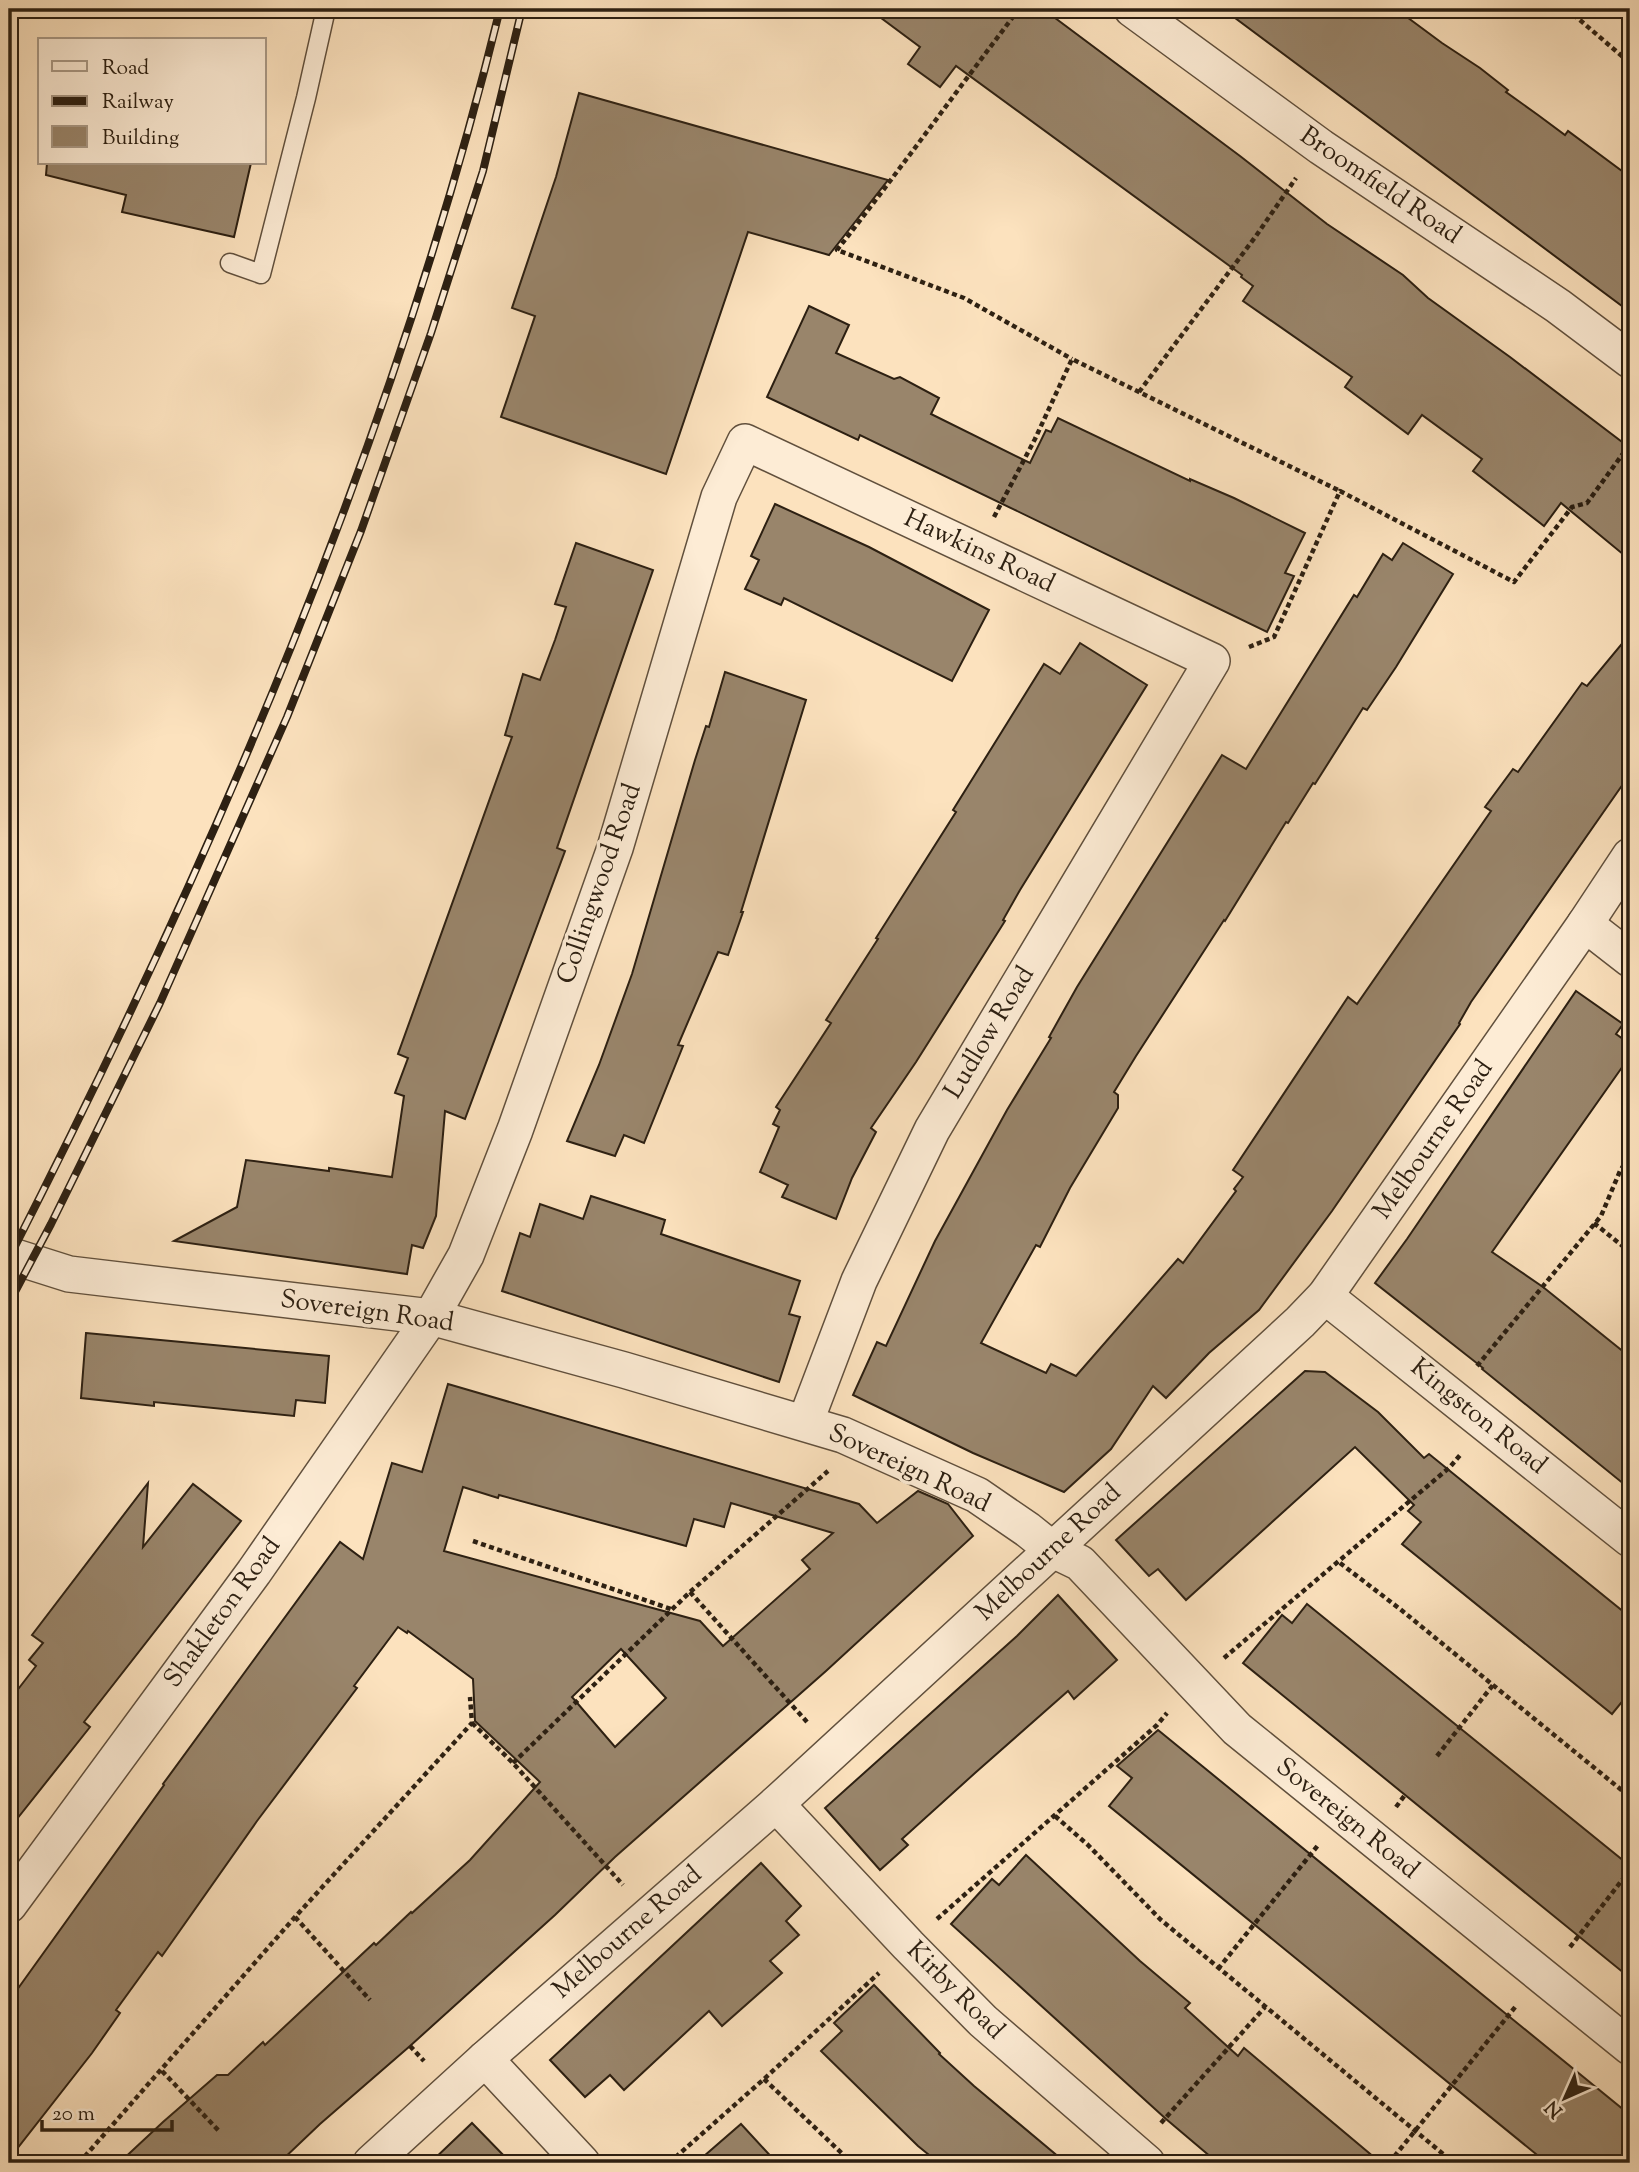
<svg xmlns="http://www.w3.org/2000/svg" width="1639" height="2172" font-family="'Sorts Mill Goudy',serif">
<rect width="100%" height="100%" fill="#fce2be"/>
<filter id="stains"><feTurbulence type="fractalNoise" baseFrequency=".00286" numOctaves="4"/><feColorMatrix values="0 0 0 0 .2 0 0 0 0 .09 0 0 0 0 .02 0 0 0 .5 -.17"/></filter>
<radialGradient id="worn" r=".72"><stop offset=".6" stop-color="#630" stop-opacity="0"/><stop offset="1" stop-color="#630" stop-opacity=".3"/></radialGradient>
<g fill="#99856b" stroke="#2d2012" stroke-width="2" fill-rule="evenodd">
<polygon points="869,9 1043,9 1240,156 1327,224 1403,275 1428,298 1510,357 1630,448 1630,560 1561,503 1544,526 1473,471 1482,459 1422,415 1408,434 1345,387 1352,377 1243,301 1253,286 1241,277 1242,275 956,66 940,87 908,64 920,47"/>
<polygon points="1223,9 1396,9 1442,43 1480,68 1508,90 1506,92 1538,115 1565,135 1568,131 1630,177 1630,312"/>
<polygon points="579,93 888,180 829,255 748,232 666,474 501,417 535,316 512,308 556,177"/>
<polygon points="47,163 251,163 234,237 122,212 126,195 46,175"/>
<polygon points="809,306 849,325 836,353 894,379 900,377 939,398 931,414 1030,463 1046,430 1051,432 1058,418 1190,481 1190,479 1234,498 1305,533 1285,573 1294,576 1267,632 860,435 858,440 767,397"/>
<polygon points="775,504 869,547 989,610 952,681 784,598 781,605 745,589 759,560 751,556"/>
<polygon points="576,543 653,570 557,848 565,851 465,1119 445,1111 436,1216 423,1248 412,1245 407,1274 174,1241 237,1207 246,1160 329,1171 329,1168 392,1177 404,1096 395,1093 408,1058 398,1054 512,737 505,735 523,674 540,680 555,640 566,607 555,604"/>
<polygon points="1403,543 1453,574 1396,667 1367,710 1363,708 1315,784 1313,783 1288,823 1286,822 1225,921 1224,920 1136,1056 1114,1092 1118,1095 1118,1108 1070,1188 1040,1247 1036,1245 981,1343 1046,1373 1051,1364 1076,1376 1178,1259 1183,1263 1236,1191 1234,1189 1243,1177 1233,1170 1348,997 1357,1004 1491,811 1485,807 1513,769 1518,772 1582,683 1587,686 1630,634 1630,774 1471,1002 1459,1023 1460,1024 1332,1211 1259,1310 1209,1353 1166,1398 1153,1386 1111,1449 1064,1492 973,1453 853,1395 877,1342 886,1346 935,1241 1007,1110 1051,1038 1049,1037 1077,987 1222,755 1246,769 1354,595 1357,597 1383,554 1392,560"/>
<polygon points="1080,643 1147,685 1020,890 1003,920 1005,921 916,1062 871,1128 876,1132 852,1178 836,1219 782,1197 788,1185 760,1172 779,1127 773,1124 780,1110 776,1107 831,1023 826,1020 878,939 876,938 956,812 953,810 1044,664 1060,674"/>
<polygon points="725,672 806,700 741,912 743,912 728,955 718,952 678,1045 683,1046 644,1143 624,1135 615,1156 567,1141 599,1065 632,974 695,760 706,726 709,727"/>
<polygon points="1576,991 1623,1024 1616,1034 1630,1044 1630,1056 1492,1252 1543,1287 1630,1357 1630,1489 1482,1369 1483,1368 1375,1283 1407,1239"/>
<polygon points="591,1196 665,1220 661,1234 800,1281 789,1314 800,1317 779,1382 502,1291 520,1233 530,1237 540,1204 583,1219"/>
<polygon points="86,1333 329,1356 325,1403 296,1400 294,1416 154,1402 154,1406 81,1398"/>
<polygon points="1305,1371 1325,1372 1378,1412 1424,1458 1429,1454 1630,1617 1630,1692 1612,1714 1402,1544 1421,1522 1408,1511 1414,1505 1355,1447 1186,1600 1158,1569 1149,1576 1116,1540"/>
<path d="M 448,1384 L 859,1504 L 877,1523 L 918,1491 L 948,1504 L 973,1536 L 826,1671 L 615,1857 L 555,1915 L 410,2046 L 320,2124 L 279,2163 L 119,2163 L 163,2122 L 217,2075 L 228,2075 L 263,2042 L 265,2045 L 374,1943 L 376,1945 L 411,1912 L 412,1913 L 470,1860 L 540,1782 L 475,1721 L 473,1679 L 408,1631 L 407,1633 L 398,1627 L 354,1686 L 357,1688 L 257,1821 L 162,1956 L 158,1952 L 116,2010 L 120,2013 L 92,2053 L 9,2159 L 9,2001 L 164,1785 L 163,1784 L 340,1542 L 363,1559 L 392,1463 L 422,1472 ZM 463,1487 L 498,1498 L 499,1495 L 686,1546 L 694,1519 L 724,1527 L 731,1503 L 833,1533 L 802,1560 L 810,1569 L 723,1646 L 700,1621 L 444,1551 ZM 621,1649 L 666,1698 L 615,1747 L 572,1697 Z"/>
<polygon points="148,1483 143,1547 193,1484 241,1521 84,1722 90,1727 9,1829 9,1701 36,1666 29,1660 43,1643 32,1635"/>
<polygon points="1058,1595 1117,1660 1074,1699 1068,1691 975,1773 902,1839 908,1845 880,1870 825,1808 1017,1636"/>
<polygon points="1307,1604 1630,1866 1630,1978 1243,1663 1282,1615 1292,1623"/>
<polygon points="1158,1730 1630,2115 1630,2163 1547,2163 1109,1806 1132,1778 1117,1766"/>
<polygon points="1026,1855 1140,1961 1190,2003 1185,2008 1238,2056 1244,2048 1381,2163 1218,2163 1166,2119 951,1924 992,1879 999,1885"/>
<polygon points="761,1863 801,1906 786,1921 799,1935 770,1961 782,1973 722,2026 709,2011 624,2090 610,2075 585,2097 550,2060"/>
<polygon points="874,1985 940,2053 939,2054 974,2086 1066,2163 939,2163 918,2146 821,2051 842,2031 834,2023"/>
<polygon points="472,2123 511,2163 430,2163"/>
<polygon points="741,2124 777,2163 696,2163"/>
</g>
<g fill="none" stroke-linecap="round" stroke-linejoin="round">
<g stroke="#61503d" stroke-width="21">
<polyline id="lane" points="230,263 261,274 306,98 326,9"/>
</g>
<g stroke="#61503d" stroke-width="38">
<g id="street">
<polyline points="1132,9 1321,147 1558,306 1630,360"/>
<polyline points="1585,924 1630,959"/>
<polyline points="9,1255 69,1274 431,1317 624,1370 843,1435 977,1495 1028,1530 1053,1550 1080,1563 1237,1729 1630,2047"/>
<polyline points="1325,1296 1630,1539"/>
<polyline points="776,1804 908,1945 983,2021 1147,2163"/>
<polyline points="9,1905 254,1572 431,1317 466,1255 515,1130 615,848 719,497 745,442 1212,661 932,1130 859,1281 805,1423"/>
<polyline points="485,2059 582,2163"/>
<polyline points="371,2163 485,2059 776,1804 1300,1322 1325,1296 1585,924 1630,856"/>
</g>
</g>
<g stroke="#2d2012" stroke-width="4.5" stroke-dasharray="5 3.5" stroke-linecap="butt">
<path d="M 1019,9 C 958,89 899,171 837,250 L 964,298 L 1072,359"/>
<polyline points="1567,9 1630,63"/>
<polyline points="1139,392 1256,236 1296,178"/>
<polyline points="994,517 1035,439 1072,359 1340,491"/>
<polyline points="1249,647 1274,637 1340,491 1514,582 1572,507 1587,503 1630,444"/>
<polyline points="1594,1223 1630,1252"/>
<polyline points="1477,1366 1601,1216 1620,1171 1630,1155"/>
<polyline points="473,1541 671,1609"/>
<polyline points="1340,1563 1400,1609 1630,1797"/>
<polyline points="690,1592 807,1722"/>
<polyline points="1224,1658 1450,1467 1461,1454"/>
<polyline points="472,1723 513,1763 623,1885"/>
<polyline points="1437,1756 1493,1685"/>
<polyline points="513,1763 690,1592 828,1471"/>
<polyline points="1396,1807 1405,1795"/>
<polyline points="1055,1816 1088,1845 1161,1920 1454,2163"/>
<polyline points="295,1917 370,2000"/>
<polyline points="937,1919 1157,1725 1167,1713"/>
<polyline points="1570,1947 1630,1870"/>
<polyline points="1218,1969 1319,1844"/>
<polyline points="410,2046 424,2061"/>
<polyline points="162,2071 219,2131"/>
<polyline points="764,2079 852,2163"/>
<polyline points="1161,2123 1265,2007"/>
<polyline points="79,2163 295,1917 472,1723 470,1697"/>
<polyline points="669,2163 764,2079 879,1973"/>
<polyline points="1389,2163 1516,2006"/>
</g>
<use href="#lane" stroke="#fdecd5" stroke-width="18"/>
<use href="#street" stroke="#fdecd5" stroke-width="35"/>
<g stroke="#2d2012" stroke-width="8">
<g id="rail">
<path d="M 9,1258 C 213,859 393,445 500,9"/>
<polyline points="9,1303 51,1224 160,1003 287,717 361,531 431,333 483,171 522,9"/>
</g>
</g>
<use href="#rail" stroke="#fdecd5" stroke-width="5" stroke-dasharray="16" stroke-linecap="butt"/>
</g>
<g text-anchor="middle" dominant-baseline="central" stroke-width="7" stroke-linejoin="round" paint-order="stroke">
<g font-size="26" fill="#2d2012" stroke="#fdecd5">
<text transform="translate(1380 186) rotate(34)">Broomfield Road</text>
<text transform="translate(979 552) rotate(25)">Hawkins Road</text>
<text transform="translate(600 884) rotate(-71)">Collingwood Road</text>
<text transform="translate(990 1033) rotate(-59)">Ludlow Road</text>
<text transform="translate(1434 1140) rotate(-55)">Melbourne Road</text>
<text transform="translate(367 1312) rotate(8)">Sovereign Road</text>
<text transform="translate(1478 1417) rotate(39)">Kingston Road</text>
<text transform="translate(909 1469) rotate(25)">Sovereign Road</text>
<text transform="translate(1049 1553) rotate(-43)">Melbourne Road</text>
<text transform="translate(223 1613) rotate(-54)">Shakleton Road</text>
<text transform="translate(1347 1819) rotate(39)">Sovereign Road</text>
<text transform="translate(628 1933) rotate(-41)">Melbourne Road</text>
<text transform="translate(955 1991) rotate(45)">Kirby Road</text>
</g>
</g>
<rect width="1639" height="2172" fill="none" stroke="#fce2be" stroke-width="35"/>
<rect x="10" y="10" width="1618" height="2151" fill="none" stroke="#2d2012" stroke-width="3.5"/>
<rect x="18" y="18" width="1604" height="2137" fill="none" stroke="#2d2012" stroke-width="2"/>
<rect x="38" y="38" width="228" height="126" fill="#fdecd5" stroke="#aa9a87" stroke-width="2"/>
<rect x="52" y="61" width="35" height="10" fill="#fdecd5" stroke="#aa9a87" stroke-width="2"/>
<text x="102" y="74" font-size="21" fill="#2d2012">Road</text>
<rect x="52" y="96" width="35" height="10" fill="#2d2012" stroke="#aa9a87" stroke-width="2"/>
<text x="102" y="108" font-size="21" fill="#2d2012">Railway</text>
<rect x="52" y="126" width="35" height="21" fill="#99856b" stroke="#aa9a87" stroke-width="2"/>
<text x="102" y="144" font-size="21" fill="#2d2012">Building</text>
<g transform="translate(1565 2098) rotate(225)" stroke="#fdecd5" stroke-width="5" paint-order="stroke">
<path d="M0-5L12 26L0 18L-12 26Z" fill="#2d2012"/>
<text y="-10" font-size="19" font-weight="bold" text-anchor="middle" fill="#2d2012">N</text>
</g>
<path d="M42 2120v10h130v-10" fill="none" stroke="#2d2012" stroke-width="3.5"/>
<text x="52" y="2120" font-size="21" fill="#2d2012" stroke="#fdecd5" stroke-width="5" paint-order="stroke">20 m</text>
<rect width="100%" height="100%" filter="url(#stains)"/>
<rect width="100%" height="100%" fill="url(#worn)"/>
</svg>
